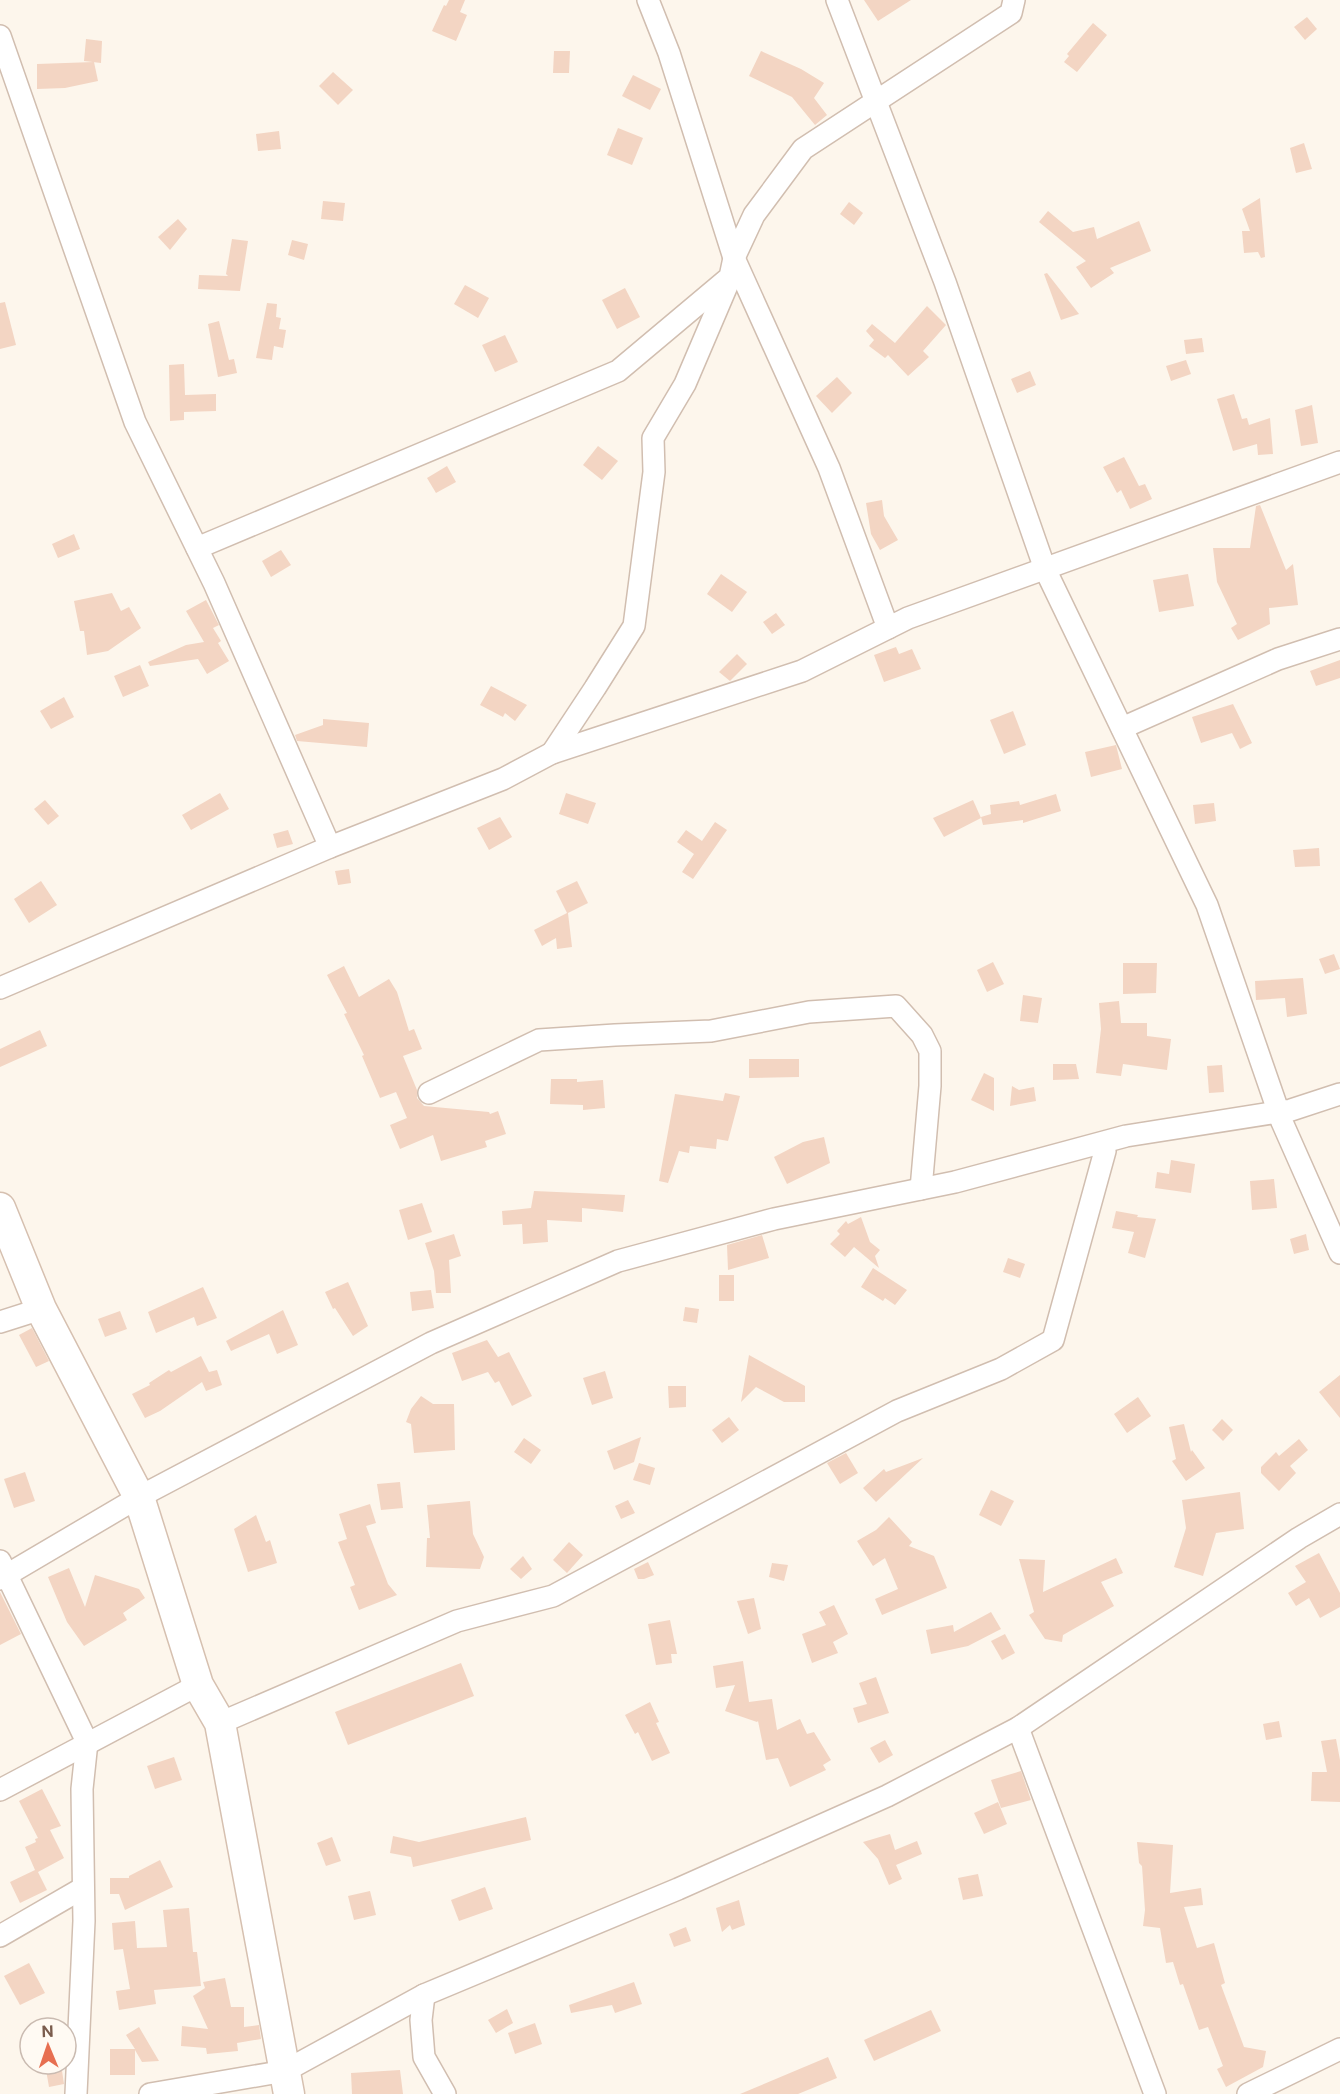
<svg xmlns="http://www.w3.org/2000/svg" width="1340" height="2094" font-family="'Public Sans',sans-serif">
<rect width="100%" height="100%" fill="#fdf6ec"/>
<g fill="#f3d5c3">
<polygon points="449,0 465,0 460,12 467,15 456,41 432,31 444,5 446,6"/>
<polygon points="864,0 911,0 878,21"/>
<polygon points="1307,17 1317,29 1305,40 1294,27"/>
<polygon points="1093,23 1107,35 1077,72 1064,62 1069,56 1067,54"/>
<polygon points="86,39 102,41 101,63 84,61"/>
<polygon points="554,51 570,51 569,73 553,73"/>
<polygon points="761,51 801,69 824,83 814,98 827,115 815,125 792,97 749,76"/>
<polygon points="94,62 98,81 65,88 37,89 37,64"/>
<polygon points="333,72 353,90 338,105 319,86"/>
<polygon points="633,75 661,89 650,110 622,96"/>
<polygon points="618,128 643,138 632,165 607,155"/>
<polygon points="279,131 281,149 258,151 256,134"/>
<polygon points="1304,143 1312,169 1296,173 1290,148"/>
<polygon points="1260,198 1265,257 1261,258 1258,252 1244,253 1242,231 1250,231 1242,209"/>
<polygon points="323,201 345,203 343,221 321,219"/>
<polygon points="849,202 863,213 854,225 840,214"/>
<polygon points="1048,211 1073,232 1094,227 1097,239 1139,221 1151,251 1110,268 1114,273 1091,288 1076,267 1086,261 1039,222"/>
<polygon points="178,219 187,229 170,250 158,237"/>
<polygon points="232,239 248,241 240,291 198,289 199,275 228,276 226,274"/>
<polygon points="292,240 308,244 304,260 288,255"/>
<polygon points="1047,273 1079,314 1061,320 1044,274"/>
<polygon points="465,285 489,298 478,318 454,304"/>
<polygon points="625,288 640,317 617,329 602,300"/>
<polygon points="5,302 16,345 0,349 0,303"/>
<polygon points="267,303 277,304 276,317 281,318 279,329 286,330 283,348 274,346 272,360 256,358"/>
<polygon points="927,306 946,325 923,351 929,357 908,376 888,355 885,358 869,346 874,340 866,331 872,324 895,343"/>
<polygon points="219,321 229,360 234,359 237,373 218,377 208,324"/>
<polygon points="505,335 518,362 495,372 482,345"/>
<polygon points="1202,338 1204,352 1186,354 1184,340"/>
<polygon points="1186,360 1191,374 1171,381 1166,366"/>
<polygon points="184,364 185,395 216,394 216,411 184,412 184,420 170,421 169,365"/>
<polygon points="1030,371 1036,385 1017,393 1011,379"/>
<polygon points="837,377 852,393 832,413 816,396"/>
<polygon points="1234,394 1242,419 1247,418 1249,425 1270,418 1273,454 1258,455 1257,444 1233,451 1217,399"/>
<polygon points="1312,405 1318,443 1301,446 1295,410"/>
<polygon points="598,446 618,461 602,480 583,465"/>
<polygon points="1124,457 1139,486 1145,484 1152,499 1130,509 1121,490 1117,493 1103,467"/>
<polygon points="447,466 456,482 436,493 427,478"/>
<polygon points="882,500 884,516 898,540 880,550 871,534 866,503"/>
<polygon points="1260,505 1286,570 1293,564 1298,605 1269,608 1270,624 1238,640 1231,628 1237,624 1217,582 1213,548 1250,548 1256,506"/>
<polygon points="74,534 80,549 58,558 52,544"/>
<polygon points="281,550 291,565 271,577 262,561"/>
<polygon points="721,574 747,592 732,612 707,594"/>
<polygon points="1188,574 1194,606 1159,612 1153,580"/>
<polygon points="112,593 121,611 129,607 141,628 108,651 87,655 84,631 80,631 74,601"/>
<polygon points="206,600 219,625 213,628 221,641 218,643 229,661 207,674 198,659 150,666 148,662 186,645 204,642 186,611"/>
<polygon points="776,613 785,625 772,634 763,622"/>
<polygon points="896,647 899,654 912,649 921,669 884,682 874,655"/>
<polygon points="737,654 747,664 730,681 719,672"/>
<polygon points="1340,660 1340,678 1316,686 1310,671"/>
<polygon points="140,665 149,686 123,697 114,676"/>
<polygon points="491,686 527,705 515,721 505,713 503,717 480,705"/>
<polygon points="64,697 74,717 51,729 40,711"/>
<polygon points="1233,704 1252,743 1240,749 1232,733 1201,743 1192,717"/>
<polygon points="1013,711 1026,745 1004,754 990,720"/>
<polygon points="323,719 369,723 367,747 297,741 295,735 323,725"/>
<polygon points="1116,745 1122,769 1091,777 1085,752"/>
<polygon points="220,793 229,809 191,830 182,815"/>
<polygon points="566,793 596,803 588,824 559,814"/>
<polygon points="1056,794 1061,811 1023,823 1023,820 983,825 981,817 991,814 990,805 1019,801 1020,805"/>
<polygon points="45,800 59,816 48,825 34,809"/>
<polygon points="973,800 981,818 944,837 933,818"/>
<polygon points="1214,803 1216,821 1195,824 1193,805"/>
<polygon points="500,817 512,837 489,850 477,828"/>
<polygon points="715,822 727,830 693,879 682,872 694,854 677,842 686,830 702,841"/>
<polygon points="288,830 293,844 277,848 273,834"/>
<polygon points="1319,848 1320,866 1295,867 1293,850"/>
<polygon points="349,869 351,883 338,885 335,871"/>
<polygon points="41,881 57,905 29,923 14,899"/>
<polygon points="577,881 588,903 568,913 572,947 557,949 556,938 542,946 534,930 567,913 556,891"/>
<polygon points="1334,954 1340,969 1325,974 1319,959"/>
<polygon points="993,962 1004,984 987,992 977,970"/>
<polygon points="1123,963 1157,963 1156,993 1123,994"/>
<polygon points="344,966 359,997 389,979 397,992 409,1031 414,1029 422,1049 403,1056 417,1090 417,1098 424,1106 489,1112 490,1114 498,1111 506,1134 485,1141 487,1147 441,1161 433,1135 400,1149 390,1125 407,1118 396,1092 380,1098 362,1056 364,1055 344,1014 347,1013 327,975"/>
<polygon points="1303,978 1307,1014 1287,1017 1285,998 1256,1000 1255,981"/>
<polygon points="1023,995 1042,998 1038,1023 1020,1021"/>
<polygon points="1119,1001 1121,1023 1147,1023 1147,1036 1171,1039 1167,1070 1123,1064 1121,1076 1096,1073 1101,1029 1099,1003"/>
<polygon points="40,1030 47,1046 0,1067 0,1049"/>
<polygon points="749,1059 799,1059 799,1077 749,1078"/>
<polygon points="1053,1064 1076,1064 1079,1079 1053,1080"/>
<polygon points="1222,1065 1224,1092 1209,1093 1207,1066"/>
<polygon points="984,1073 994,1078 994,1111 971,1100"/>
<polygon points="551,1079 577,1079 577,1082 603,1080 605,1108 583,1110 583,1105 550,1104"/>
<polygon points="1012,1086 1019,1090 1034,1087 1036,1101 1010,1106"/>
<polygon points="725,1093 740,1096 728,1141 717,1139 716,1149 690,1146 689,1153 679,1151 668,1183 659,1181 675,1094 723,1101"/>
<polygon points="824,1137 830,1163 787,1184 774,1157 803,1142"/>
<polygon points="1171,1160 1195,1164 1191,1193 1155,1188 1157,1172 1169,1174"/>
<polygon points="1274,1179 1277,1208 1252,1210 1250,1181"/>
<polygon points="534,1191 625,1195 623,1212 582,1208 582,1222 547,1220 548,1242 523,1244 522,1224 503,1225 502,1211 531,1208"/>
<polygon points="422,1203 432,1232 408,1240 399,1210"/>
<polygon points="1116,1211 1138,1215 1137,1217 1156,1219 1145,1258 1128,1253 1134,1232 1112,1228"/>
<polygon points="861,1217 870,1242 880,1250 875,1256 879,1268 854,1247 845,1257 830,1244 840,1234 837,1231 846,1221 848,1224"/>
<polygon points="454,1234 461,1256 449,1260 451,1293 436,1293 434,1271 425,1243"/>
<polygon points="1306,1234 1309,1250 1294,1254 1290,1239"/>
<polygon points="762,1235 769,1258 728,1270 727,1245"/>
<polygon points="1008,1258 1025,1264 1020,1278 1003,1272"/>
<polygon points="873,1268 907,1290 895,1305 885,1298 883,1301 861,1287"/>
<rect x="719" y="1275" width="15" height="26"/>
<polygon points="348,1282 368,1326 353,1336 335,1308 333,1309 325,1292"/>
<polygon points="203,1287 217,1318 197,1326 194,1317 156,1333 148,1312"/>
<polygon points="431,1290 434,1308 412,1311 410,1292"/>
<polygon points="685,1307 699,1309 697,1323 683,1321"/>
<polygon points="283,1310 298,1345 277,1354 269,1334 231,1351 226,1341"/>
<polygon points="120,1311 127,1329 105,1337 98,1319"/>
<polygon points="32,1328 49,1361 36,1367 19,1335"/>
<polygon points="487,1340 498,1357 509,1352 532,1396 512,1406 499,1381 495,1383 488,1372 462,1381 452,1353"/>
<polygon points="749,1355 805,1386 805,1402 784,1402 756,1387 741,1402"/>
<polygon points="201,1356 209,1372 217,1370 222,1385 206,1391 202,1382 160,1411 145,1418 132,1394 150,1385 149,1383 169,1370 171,1372"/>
<polygon points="605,1371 613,1398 592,1405 583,1378"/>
<polygon points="1340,1375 1340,1418 1319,1392"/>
<polygon points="668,1386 686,1386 686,1407 669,1408"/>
<polygon points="421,1396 433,1404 454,1404 455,1450 414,1453 411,1424 406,1422 411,1409"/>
<polygon points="1138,1397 1151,1416 1127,1433 1114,1414"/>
<polygon points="729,1417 739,1430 722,1443 712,1430"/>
<polygon points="1222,1419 1233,1430 1223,1441 1212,1430"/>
<polygon points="1184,1424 1191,1452 1192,1450 1205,1468 1186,1481 1172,1461 1176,1459 1169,1427"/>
<polygon points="641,1437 634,1462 614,1470 607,1451"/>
<polygon points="524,1438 541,1450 531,1464 514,1452"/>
<polygon points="1299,1439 1308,1450 1290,1466 1296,1473 1279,1491 1261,1473 1261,1467 1276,1452 1279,1456"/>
<polygon points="846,1453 858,1473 840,1484 827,1463"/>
<polygon points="923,1458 876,1502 863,1488 884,1469 886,1472"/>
<polygon points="639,1463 655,1468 650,1485 633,1480"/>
<polygon points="25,1472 35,1501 14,1508 4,1479"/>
<polygon points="400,1482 403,1508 381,1510 377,1484"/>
<polygon points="991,1490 1014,1501 1001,1526 979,1515"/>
<polygon points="1240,1492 1244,1529 1216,1533 1203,1576 1174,1567 1186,1528 1182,1500"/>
<polygon points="628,1500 635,1513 621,1519 615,1506"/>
<polygon points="470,1501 473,1534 484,1557 480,1569 426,1567 427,1538 430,1538 427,1505"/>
<polygon points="370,1504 376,1523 366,1526 388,1584 397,1595 359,1610 350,1587 355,1585 338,1542 347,1539 339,1514"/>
<polygon points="256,1515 266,1542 270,1540 277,1563 248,1572 234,1529"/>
<polygon points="889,1517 912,1542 909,1546 934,1556 947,1588 882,1615 875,1599 898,1589 885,1558 873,1566 857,1541 876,1530"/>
<polygon points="569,1542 583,1555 567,1573 553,1560"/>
<polygon points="1319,1553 1340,1593 1340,1607 1320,1618 1309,1598 1296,1606 1288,1593 1306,1582 1295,1566"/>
<polygon points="523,1556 532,1569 521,1579 510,1569"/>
<polygon points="1116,1558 1123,1573 1101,1582 1114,1606 1063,1635 1062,1642 1045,1639 1029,1615 1034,1612 1019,1559 1045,1560 1043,1592"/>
<polygon points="648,1562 654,1575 644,1579 638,1579 634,1569"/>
<polygon points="772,1563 788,1565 784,1581 769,1577"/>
<polygon points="69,1568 85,1607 95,1575 139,1589 145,1598 123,1613 127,1620 84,1646 67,1622 48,1577"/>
<polygon points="0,1592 21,1634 0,1645"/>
<polygon points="754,1598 761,1629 748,1634 737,1601"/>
<polygon points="834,1605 848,1634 833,1642 838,1653 812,1663 802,1634 826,1625 819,1612"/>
<polygon points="991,1612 1001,1629 968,1646 931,1654 926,1630 953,1625 954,1632"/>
<polygon points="670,1620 677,1654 671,1654 672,1663 656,1665 648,1624"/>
<polygon points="1005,1634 1015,1653 1002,1660 991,1641"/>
<polygon points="743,1661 749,1702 772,1699 777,1730 800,1719 807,1734 814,1732 831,1760 823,1765 826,1770 790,1787 778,1758 766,1760 758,1721 757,1722 725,1711 735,1685 716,1688 713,1666"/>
<polygon points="461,1663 474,1696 348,1745 335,1712"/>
<polygon points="876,1677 889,1713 858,1723 853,1708 867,1704 859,1683"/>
<polygon points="650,1702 659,1722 656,1723 670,1753 652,1761 638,1732 635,1734 625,1715"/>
<polygon points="1279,1721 1282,1737 1266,1740 1263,1724"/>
<polygon points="1336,1739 1340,1760 1340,1802 1311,1801 1312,1772 1327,1772 1321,1741"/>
<polygon points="885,1740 893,1755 879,1763 870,1748"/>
<polygon points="174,1757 182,1780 155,1789 147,1766"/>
<polygon points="1021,1771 1031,1800 1001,1808 991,1780"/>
<polygon points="42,1789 61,1826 50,1830 64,1858 38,1872 47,1890 20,1903 10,1882 35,1870 25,1847 36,1842 35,1839 38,1838 19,1801"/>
<polygon points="998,1802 1007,1824 984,1834 974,1813"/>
<polygon points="526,1817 531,1840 413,1867 411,1857 390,1853 393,1836 419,1842"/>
<polygon points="890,1834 895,1850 917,1841 922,1854 896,1865 902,1879 889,1885 878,1859 863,1842"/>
<polygon points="332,1837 341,1861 326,1866 317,1843"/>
<polygon points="1137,1842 1173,1845 1170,1893 1201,1888 1203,1905 1184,1907 1197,1948 1214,1943 1225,1983 1221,1985 1244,2047 1266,2051 1263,2067 1226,2087 1217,2069 1223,2066 1208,2027 1199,2030 1183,1984 1180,1985 1173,1962 1166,1963 1160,1928 1143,1926 1145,1910 1142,1866 1139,1863"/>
<polygon points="160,1860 173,1887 125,1910 119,1894 110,1894 110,1878 129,1878 129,1876"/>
<polygon points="978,1874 983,1896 963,1900 958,1878"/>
<polygon points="485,1887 493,1909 459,1921 451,1900"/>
<polygon points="370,1891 376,1915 354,1920 348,1896"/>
<polygon points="739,1900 745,1925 732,1930 730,1925 722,1932 716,1908"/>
<polygon points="189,1908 193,1952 197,1952 201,1986 154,1990 156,2004 119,2010 116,1991 130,1989 123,1949 114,1950 112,1923 135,1921 137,1948 167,1947 163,1910"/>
<polygon points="686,1927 691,1941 674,1947 669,1934"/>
<polygon points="29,1963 45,1993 20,2005 4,1976"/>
<polygon points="225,1978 231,2007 244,2007 244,2027 259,2025 261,2039 237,2043 238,2051 207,2054 206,2048 181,2046 182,2026 208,2029 193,1996 205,1988 203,1982"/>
<polygon points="634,1982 642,2004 615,2013 612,2005 571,2013 569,2005"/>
<polygon points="507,2009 513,2023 496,2033 488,2020"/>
<polygon points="931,2010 941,2031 874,2061 864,2040"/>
<polygon points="535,2023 542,2044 515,2054 508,2033"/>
<polygon points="139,2027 159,2061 142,2062 135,2050 135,2075 110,2075 110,2049 135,2049 126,2035"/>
<polygon points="828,2057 837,2078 798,2094 740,2094"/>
<polygon points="45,2064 61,2064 64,2084 49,2087"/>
<polygon points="400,2070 403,2094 352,2094 351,2073"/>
</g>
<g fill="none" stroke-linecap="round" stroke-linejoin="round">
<g stroke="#d1beb0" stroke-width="24">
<g id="street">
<polyline points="648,0 669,53 734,258 829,468 888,628"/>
<polyline points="837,0 945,282 1045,569 1207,905 1282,1122 1340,1253"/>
<polyline points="0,36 135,422 214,583 330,847"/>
<polyline points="197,548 618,371 730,277 734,258 754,215 803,149 1011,13 1014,0"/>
<polyline points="1122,728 1278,659 1340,639"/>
<polyline points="552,753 595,688 634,626 654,472 653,438 685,384 729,281"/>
<polyline points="0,988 330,847 503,779 552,753 802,671 908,618 1340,462"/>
<polyline points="429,1093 539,1040 615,1035 711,1031 809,1012 896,1006 922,1035 930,1051 930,1086 921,1189"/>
<polyline points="0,1322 41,1309"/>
<polyline points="0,1561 87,1742 82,1789 84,1921 76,2094"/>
<polyline points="0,1579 139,1497 431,1343 618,1261 774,1219 955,1182 1126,1136 1291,1110 1340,1094"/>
<polyline points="220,1723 457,1621 553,1596 897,1411 1001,1369 1053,1340 1105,1151"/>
<polyline points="1018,1728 1155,2094"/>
<polyline points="0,1790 198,1685"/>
<polyline points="0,1936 83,1888"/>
<polyline points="424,1995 421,2020 424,2057 445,2094"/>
<polyline points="150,2094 285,2071 424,1995 678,1889 887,1796 1018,1728 1299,1538 1340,1514"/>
<polyline points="1248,2094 1340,2049"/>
</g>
</g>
<g stroke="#d6c0b0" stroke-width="33">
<polyline id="secondary" points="0,1208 41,1309 139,1497 198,1685 220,1723 289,2094"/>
</g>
<use href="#street" stroke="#fff" stroke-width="21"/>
<use href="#secondary" stroke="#fff" stroke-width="30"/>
</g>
<g transform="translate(48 2046) rotate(358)"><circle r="28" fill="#fffaf3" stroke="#cabbb1" stroke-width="1.5"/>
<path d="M0-4.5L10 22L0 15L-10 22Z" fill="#e76f51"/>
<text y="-9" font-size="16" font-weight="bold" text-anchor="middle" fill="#7a5c4d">N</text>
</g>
</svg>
